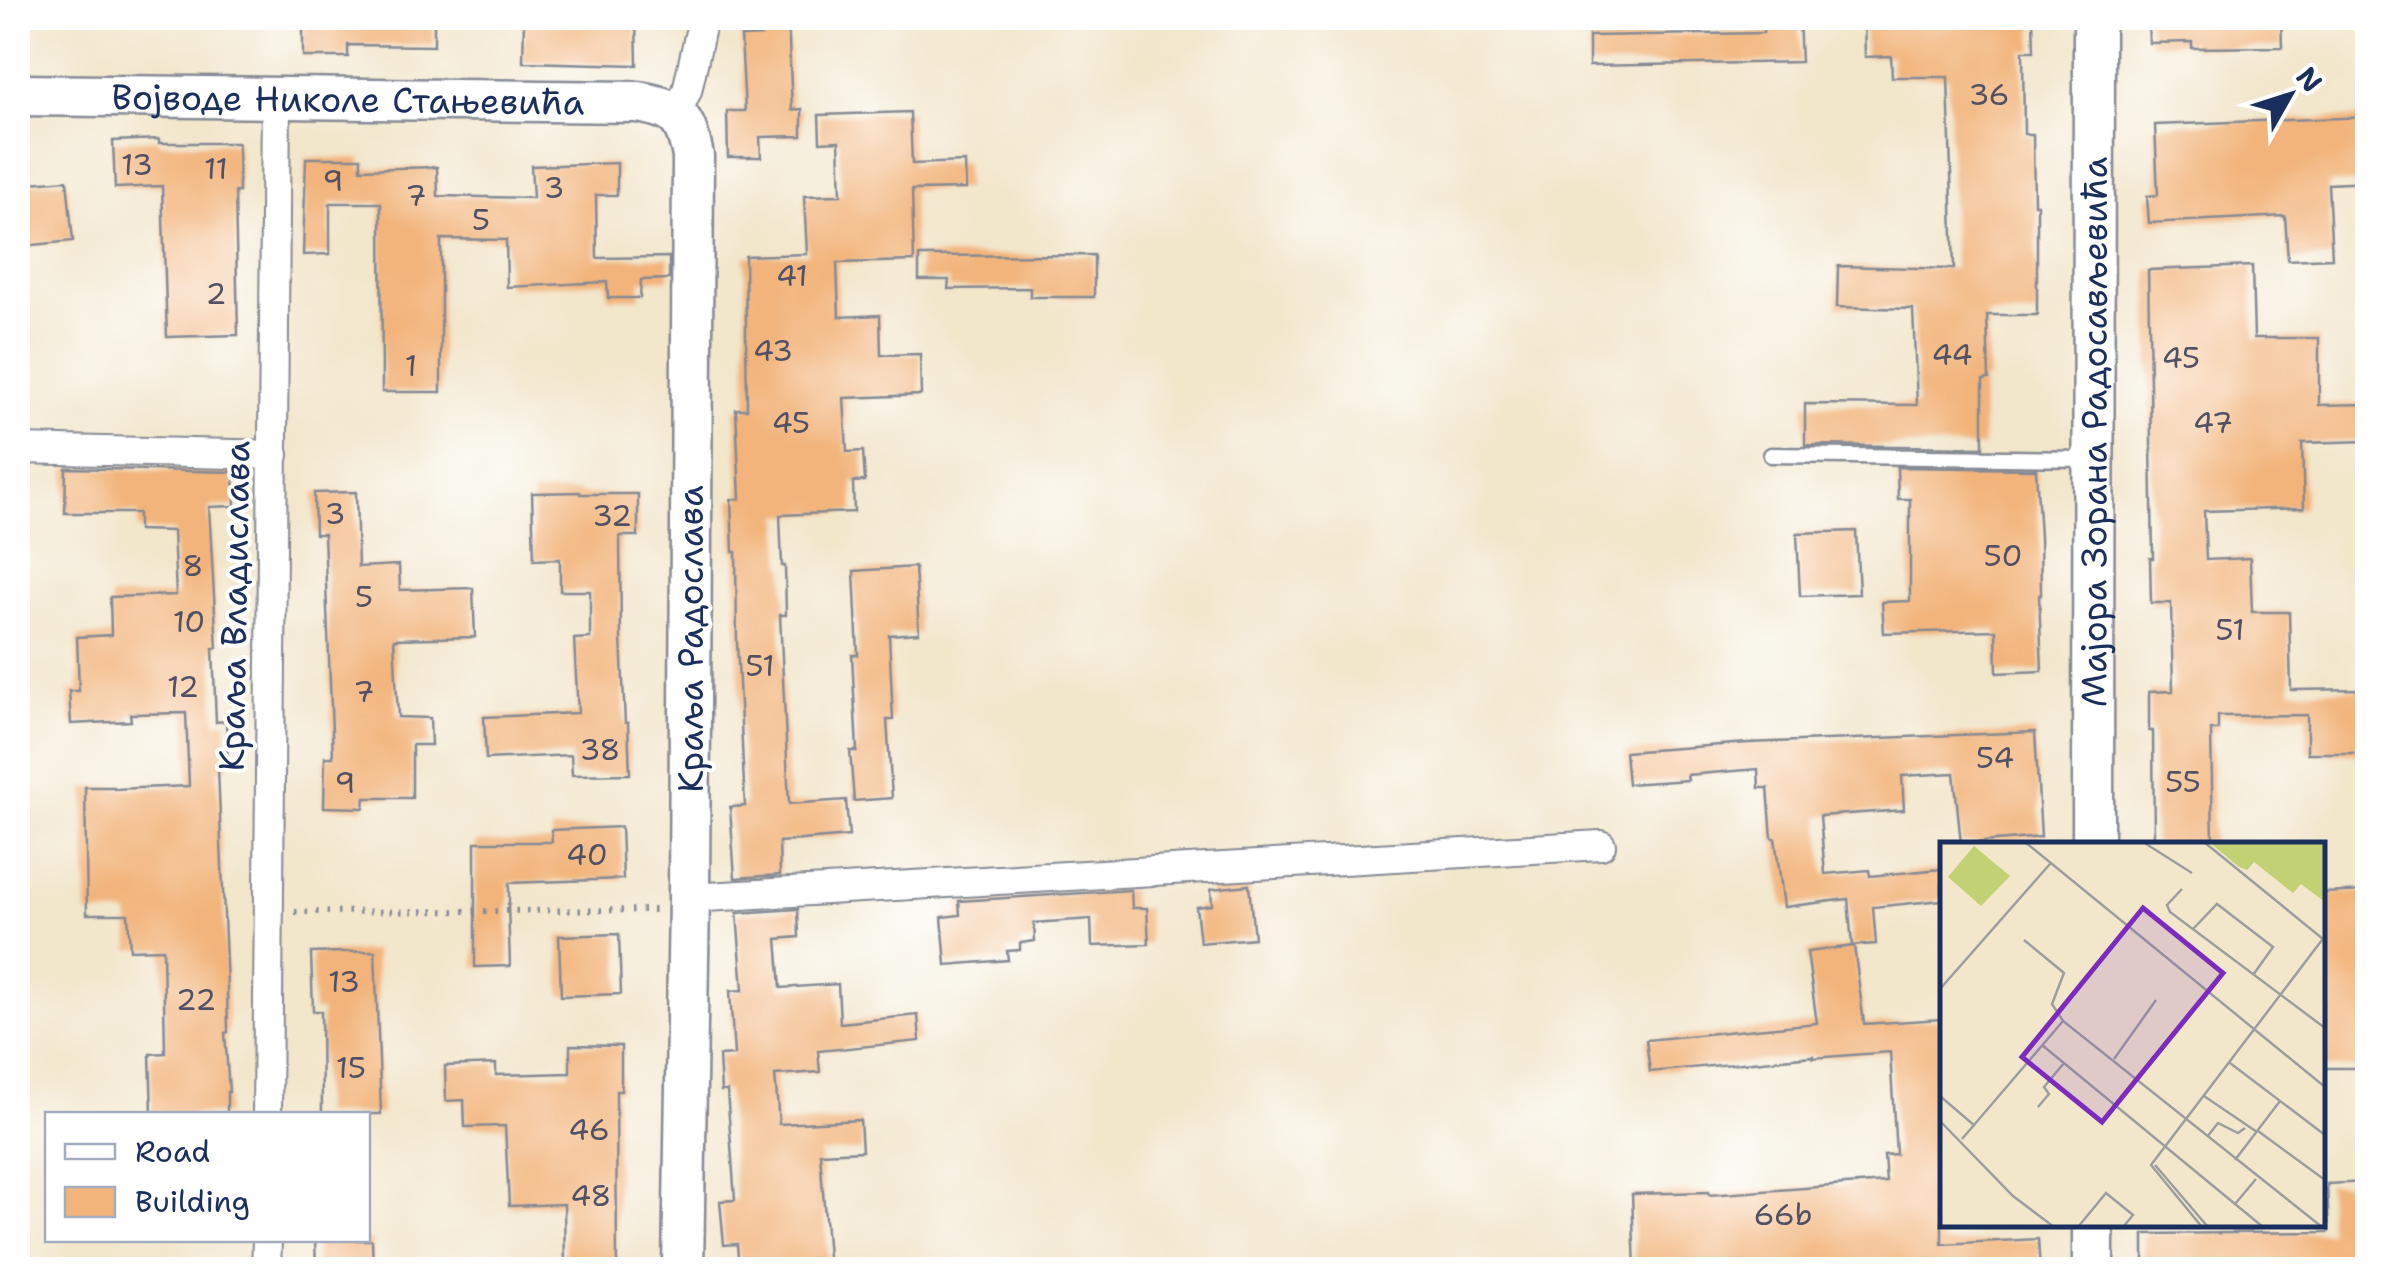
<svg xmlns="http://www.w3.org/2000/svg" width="2385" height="1287" font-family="'Shantell Sans',sans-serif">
<rect width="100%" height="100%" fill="#fff"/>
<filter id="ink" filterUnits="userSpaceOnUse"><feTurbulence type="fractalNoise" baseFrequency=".01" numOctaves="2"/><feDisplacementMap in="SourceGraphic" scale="20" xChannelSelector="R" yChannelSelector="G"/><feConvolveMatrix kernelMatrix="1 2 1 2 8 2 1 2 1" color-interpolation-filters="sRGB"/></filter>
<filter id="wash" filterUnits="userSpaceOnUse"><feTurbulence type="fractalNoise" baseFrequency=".0048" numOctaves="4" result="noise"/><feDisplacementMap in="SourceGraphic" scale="40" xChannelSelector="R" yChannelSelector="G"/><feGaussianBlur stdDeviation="2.25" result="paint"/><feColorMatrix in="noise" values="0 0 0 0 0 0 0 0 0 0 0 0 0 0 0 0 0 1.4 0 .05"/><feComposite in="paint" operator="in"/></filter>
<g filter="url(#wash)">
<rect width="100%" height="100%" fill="#f2e6cb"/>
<g id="blocks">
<g fill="#f2b47a">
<polygon points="303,18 434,18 434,46 348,45 348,57 303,57"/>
<polygon points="524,18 636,18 637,65 523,62"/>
<polygon points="760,18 788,18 792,110 802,109 802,136 760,137 761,157 728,157 727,111 745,111 741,37 761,36"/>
<polygon points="1763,18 1799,18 1801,62 1589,66 1589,36 1763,33"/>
<polygon points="1864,18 2033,18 2034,51 2023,51 2024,134 2033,134 2034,204 2037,204 2037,315 1987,315 1989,379 1983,380 1983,447 1805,445 1805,404 1917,405 1913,309 1837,307 1838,266 1954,269 1948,77 1892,77 1891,56 1865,57"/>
<polygon points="2148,18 2281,18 2282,47 2192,48 2192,42 2149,43"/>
<polygon points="910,112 912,164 965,162 966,189 912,190 914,261 837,263 839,317 880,315 881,355 920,354 921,395 844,398 847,452 863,451 865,481 853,482 854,512 780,515 782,566 785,566 786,615 780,615 789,804 846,800 849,836 779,842 780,875 735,878 730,807 745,806 737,642 736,552 733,552 731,499 740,499 736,409 747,409 745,256 807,254 804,196 841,195 839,141 820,142 819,115"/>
<polygon points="2368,117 2368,182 2328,184 2332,258 2288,260 2285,216 2149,223 2147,196 2158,195 2155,125"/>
<polygon points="159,139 159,143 238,143 239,192 235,192 238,335 167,337 162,186 115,188 113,141"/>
<polygon points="306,158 361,158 361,169 437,167 438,196 533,198 531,166 617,163 617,195 596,195 597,258 669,257 669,279 641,280 640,298 608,298 607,282 507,287 506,240 441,239 441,392 382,392 381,203 330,203 330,254 303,255"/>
<polygon points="67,180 73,241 24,246 18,184"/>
<polygon points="1094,255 1094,297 1030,297 1030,288 948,289 949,280 919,280 919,256"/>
<polygon points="2252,266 2254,338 2319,338 2319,405 2368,404 2368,441 2302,443 2304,508 2204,511 2206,560 2250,558 2252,612 2289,612 2291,690 2368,689 2368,753 2307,753 2307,715 2218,716 2218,730 2211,730 2213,844 2154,844 2153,731 2149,731 2149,692 2173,691 2171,603 2151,603 2150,558 2153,558 2148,270"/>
<polygon points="1897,467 2036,469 2040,537 2041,595 2039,595 2042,671 1997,673 1996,630 1884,633 1882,602 1910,601 1910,499 1898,499"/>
<polygon points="66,468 234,472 235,506 209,507 217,648 213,648 216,722 226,721 228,768 218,769 227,987 228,1032 225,1033 229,1092 227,1092 227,1114 152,1114 150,1054 165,1053 163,949 130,950 128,914 87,914 85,787 114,787 114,789 189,786 186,713 130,714 131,721 71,724 69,691 79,691 77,637 111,635 110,597 176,595 173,531 138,530 138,513 65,513"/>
<polygon points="356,492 358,567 399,565 400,590 473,588 475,637 394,639 398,717 430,718 431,745 412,745 412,798 365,798 364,808 324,807 325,757 333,757 324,534 315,534 314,493"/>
<polygon points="580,492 580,494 638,494 638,536 620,536 621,638 625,723 628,723 630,774 572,775 571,755 486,759 484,717 578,713 574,639 590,638 590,591 560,591 560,559 534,560 532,493"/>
<polygon points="1856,531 1859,594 1800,596 1797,533"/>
<polygon points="915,567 919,633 889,635 893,720 887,720 892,798 854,801 850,751 857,751 852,655 858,655 854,571"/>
<polygon points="2035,732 2041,837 1961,844 1954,773 1902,776 1904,810 1820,816 1825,874 1869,870 1870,876 1942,869 1942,900 1873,907 1876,944 1852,946 1848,899 1784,907 1775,838 1772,838 1768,788 1759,788 1758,769 1687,775 1688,780 1628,784 1625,752 1748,743"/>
<polygon points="621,827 623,879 509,883 509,904 508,904 510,966 475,967 475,842 552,842 551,830"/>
<polygon points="1249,885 1254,938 1200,943 1196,907 1212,905 1211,889"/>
<polygon points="1131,890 1132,908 1147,908 1149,944 1092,946 1091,919 1034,923 1035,941 1020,943 1020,950 1007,951 1008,960 946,965 942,917 960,915 959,901"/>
<polygon points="2368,891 2368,1068 2322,1068 2323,893"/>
<polygon points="798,909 799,937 777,939 781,988 838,984 840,1023 918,1015 920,1041 818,1051 820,1072 775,1075 779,1124 860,1120 862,1151 820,1153 829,1270 739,1270 737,1244 724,1245 720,1201 735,1200 727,1091 721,1091 719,1056 734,1055 730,991 743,990 737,913"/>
<polygon points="619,934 621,994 561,996 559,936"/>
<polygon points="1854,946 1864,1024 1941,1019 1942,1123 1935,1124 1938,1178 1942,1178 1942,1244 2038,1239 2040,1270 1635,1270 1632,1194 1709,1192 1709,1195 1886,1182 1884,1155 1896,1154 1890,1052 1813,1058 1813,1056 1650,1072 1646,1040 1817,1023 1807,952"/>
<polygon points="375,951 381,1114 322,1114 321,1011 313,1011 311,953"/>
<polygon points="570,1045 621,1046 621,1091 616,1091 617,1270 565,1270 564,1204 509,1206 505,1126 465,1127 464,1100 446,1101 445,1066 496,1064 496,1075 570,1073"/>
<polygon points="2368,1182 2368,1261 2353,1261 2353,1270 2309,1270 2309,1266 2144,1270 2144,1234 2329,1232 2327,1184"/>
<polygon points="315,1240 372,1240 373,1270 316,1270"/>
</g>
</g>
</g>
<g filter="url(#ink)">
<use href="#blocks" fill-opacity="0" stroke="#868a94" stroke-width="2.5"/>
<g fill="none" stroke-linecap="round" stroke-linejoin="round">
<g stroke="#868a94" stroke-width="19">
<polyline id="lane" points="1771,455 2088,459"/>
</g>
<g stroke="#868a94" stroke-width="32">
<g id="street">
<polyline points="676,114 687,91 703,18"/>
<polyline points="18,449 274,455"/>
<polyline points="689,898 1601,845"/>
<polyline points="267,1114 276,99"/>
<polyline points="266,1270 267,1240"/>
</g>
</g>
<g stroke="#868a94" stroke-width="45">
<g id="secondary">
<path id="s1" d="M 18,95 L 638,102 C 678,109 685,117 693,156 L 689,898 L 683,1270"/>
<path id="s2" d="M 2093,844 L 2094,18"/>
<polyline points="2093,1270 2093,1224"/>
</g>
</g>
<polyline stroke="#868a94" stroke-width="6" stroke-dasharray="2.5 8" stroke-linecap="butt" points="295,912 657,910"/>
<use href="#lane" stroke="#fff" stroke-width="14"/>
<use href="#street" stroke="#fff" stroke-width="28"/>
<use href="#secondary" stroke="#fff" stroke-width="40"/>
</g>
</g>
<g text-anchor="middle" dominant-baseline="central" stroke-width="8" stroke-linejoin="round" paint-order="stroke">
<g font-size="30" fill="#515065">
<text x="1989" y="94">36</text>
<text x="137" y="164">13</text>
<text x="216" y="168">11</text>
<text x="333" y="180">9</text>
<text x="554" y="187">3</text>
<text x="416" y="195">7</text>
<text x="481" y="219">5</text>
<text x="792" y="275">41</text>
<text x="216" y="293">2</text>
<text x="773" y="350">43</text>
<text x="1952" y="354">44</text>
<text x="2181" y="357">45</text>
<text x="411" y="365">1</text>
<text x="791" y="422">45</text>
<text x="2213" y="422">47</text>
<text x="335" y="513">3</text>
<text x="612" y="515">32</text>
<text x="2003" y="555">50</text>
<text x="193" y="565">8</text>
<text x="364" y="596">5</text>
<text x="189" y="621">10</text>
<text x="2230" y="629">51</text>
<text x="760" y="665">51</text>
<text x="183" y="686">12</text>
<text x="364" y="691">7</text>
<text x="600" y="749">38</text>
<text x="1995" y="757">54</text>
<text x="2183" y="781">55</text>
<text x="345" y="782">9</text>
<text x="587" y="854">40</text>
<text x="344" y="981">13</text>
<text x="196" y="999">22</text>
<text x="351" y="1067">15</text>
<text x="589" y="1129">46</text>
<text x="591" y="1195">48</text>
<text x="1783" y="1214">66b</text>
</g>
<g font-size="35" fill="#1b2f5e" stroke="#fff">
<text stroke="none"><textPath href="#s1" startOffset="330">Војводе Николе Стањевића</textPath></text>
<text stroke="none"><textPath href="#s2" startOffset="412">Мајора Зорана Радосављевића</textPath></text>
<text transform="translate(234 606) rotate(-89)">Краља Владислава</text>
<text transform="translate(690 639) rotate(-90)">Краља Радослава</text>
</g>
</g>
<g transform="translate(1940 842)">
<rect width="385" height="385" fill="#f2e6cb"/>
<path d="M 269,0 L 385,0 L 385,60 L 361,42 L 353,51 L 314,20 L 307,28 L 299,25 ZM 34,4 L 70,34 L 41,64 L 8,35 Z" fill="#c1d173"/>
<path fill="none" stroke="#9c9d9f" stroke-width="2.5" d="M 85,0 L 385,245M 203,0 L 252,31M 264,0 L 383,97M 242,47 L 227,63 L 230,70 L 385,186M 253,87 L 277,62 L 333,105 L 313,133M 84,98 L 124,131 L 112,162 L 123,179 L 382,385M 0,147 L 110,22M 102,203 L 323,385M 174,217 L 216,158M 290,221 L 385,293M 0,254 L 35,284M 264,254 L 317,290M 98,265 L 109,252 L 104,245 L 124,221M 0,279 L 73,354 L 114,385M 318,289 L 385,338M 267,295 L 278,281 L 298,291 L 305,286M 22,297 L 123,179M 295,318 L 340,259M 215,323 L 268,385M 295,362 L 316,337M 138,385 L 166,351 L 193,373 L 183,385M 262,385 L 211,323 L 385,94"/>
<path fill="#7b2cbf" fill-opacity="0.15" stroke="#7b2cbf" stroke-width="5" d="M 203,66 L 283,131 L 162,280 L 82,215 Z"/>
<rect width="385" height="385" fill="none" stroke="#1b2f5e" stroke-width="5"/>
</g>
<rect width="2385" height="1287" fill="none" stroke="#fff" stroke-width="60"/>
<rect x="45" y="1112" width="325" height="130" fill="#ffffff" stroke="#a4acbf" stroke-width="2.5"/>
<rect x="65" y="1144" width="50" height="15" fill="#ffffff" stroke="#a4acbf" stroke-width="2.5"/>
<text x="135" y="1162" font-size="30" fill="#1b2f5e">Road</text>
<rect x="65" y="1187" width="50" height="30" fill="#f2b47a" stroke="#a4acbf" stroke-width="2.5"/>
<text x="135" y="1212" font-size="30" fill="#1b2f5e">Building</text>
<g transform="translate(2290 95) rotate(51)" stroke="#ffffff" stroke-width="8" paint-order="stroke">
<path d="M0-8L18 38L0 25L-18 38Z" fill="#1b2f5e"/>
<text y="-15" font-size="28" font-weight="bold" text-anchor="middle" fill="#1b2f5e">N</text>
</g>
</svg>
